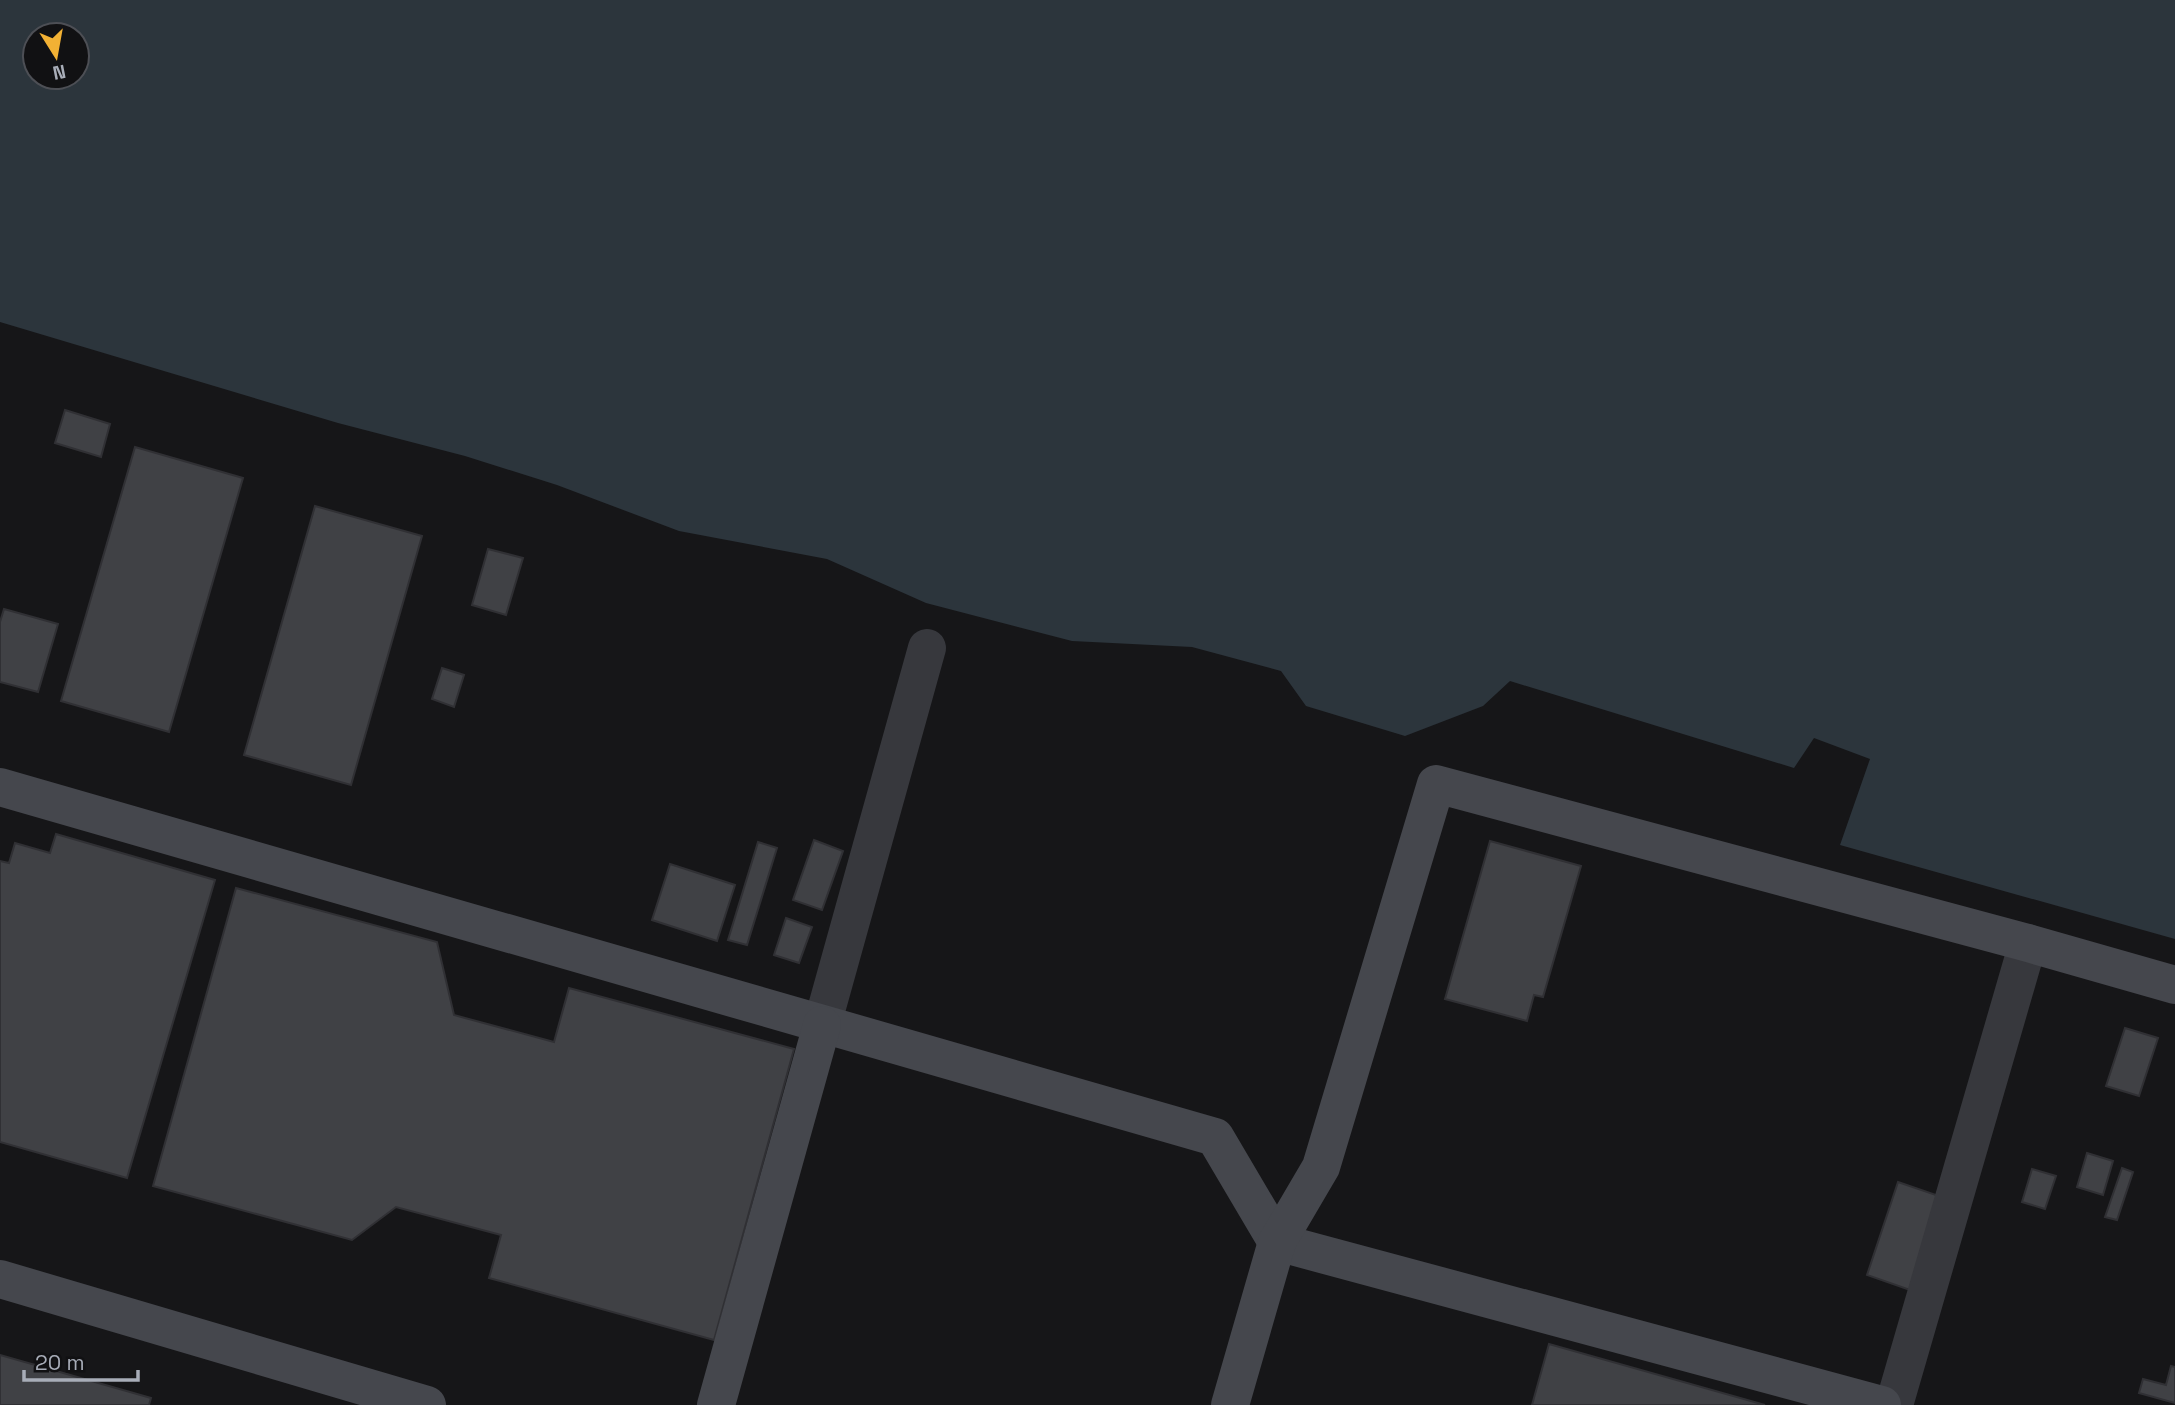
<svg xmlns="http://www.w3.org/2000/svg" width="2175" height="1405" font-family="'Space Grotesk',sans-serif">
<rect width="100%" height="100%" fill="#161618"/>
<path fill="#2c353c" fill-rule="evenodd" d="M 0,0 L 2175,0 L 2175,939 L 1840,845 L 1870,759 L 1814,738 L 1794,768 L 1510,681 L 1483,706 L 1405,736 L 1306,706 L 1281,671 L 1192,647 L 1072,641 L 926,603 L 827,559 L 679,531 L 557,485 L 465,456 L 338,423 L 0,322 ZM 35,35 L 77,35 L 77,77 L 35,77 Z"/>
<g fill="#404145" stroke="#303034" stroke-width="2">
<polygon points="65,410 110,424 101,457 55,443"/>
<polygon points="135,447 243,478 169,732 61,701"/>
<polygon points="315,506 422,536 351,785 244,755"/>
<polygon points="488,549 523,558 506,615 472,605"/>
<polygon points="4,609 58,624 38,692 0,682 0,622"/>
<polygon points="442,668 464,675 454,707 432,699"/>
<polygon points="56,834 215,880 127,1178 0,1142 0,861 9,863 15,843 50,853"/>
<polygon points="814,840 843,851 822,910 793,900"/>
<polygon points="1490,841 1581,866 1543,997 1534,995 1527,1021 1445,999"/>
<polygon points="758,842 777,848 747,945 728,940"/>
<polygon points="670,864 735,885 717,941 652,920"/>
<polygon points="236,888 437,942 454,1015 554,1042 569,988 794,1049 714,1340 489,1278 501,1235 396,1207 352,1240 153,1186"/>
<polygon points="786,918 812,927 799,963 774,955"/>
<polygon points="2125,1028 2158,1038 2139,1096 2106,1086"/>
<polygon points="2087,1153 2113,1161 2103,1195 2077,1187"/>
<polygon points="2122,1168 2133,1172 2117,1220 2105,1217"/>
<polygon points="2032,1169 2056,1176 2045,1209 2022,1202"/>
<polygon points="1898,1182 1942,1197 1910,1290 1867,1275"/>
<polygon points="1549,1344 1765,1405 1532,1405"/>
<polygon points="0,1355 151,1398 149,1405 0,1405"/>
<polygon points="2171,1366 2175,1367 2175,1403 2139,1393 2143,1379 2166,1385"/>
</g>
<g fill="none" stroke-linecap="round" stroke-linejoin="round">
<g stroke="#37383d" stroke-width="38">
<polyline points="822,1025 927,648"/>
<polyline points="1894,1405 2028,943"/>
</g>
<g stroke="#45474d" stroke-width="38">
<polyline points="0,787 1215,1137 1277,1242 1882,1405"/>
<polyline points="0,1279 427,1405"/>
<polyline points="716,1405 822,1025"/>
<polyline points="1230,1405 1277,1242 1321,1167 1436,784 2028,943 2175,985"/>
</g>
</g>
<g transform="translate(56 56) rotate(169)"><circle r="33" fill="#111113" stroke="#4d4f55" stroke-width="2"/>
<path d="M0-5L12 26L0 18L-12 26Z" fill="#f2b134"/>
<text y="-10" font-size="19" font-weight="bold" text-anchor="middle" fill="#a8adb8">N</text>
</g>
<path d="M24 1370v10h114v-10" fill="none" stroke="#a8adb8" stroke-width="3.5"/>
<text x="35" y="1370" font-size="21" fill="#a8adb8" stroke="#111113" stroke-width="5" paint-order="stroke">20 m</text>
</svg>
